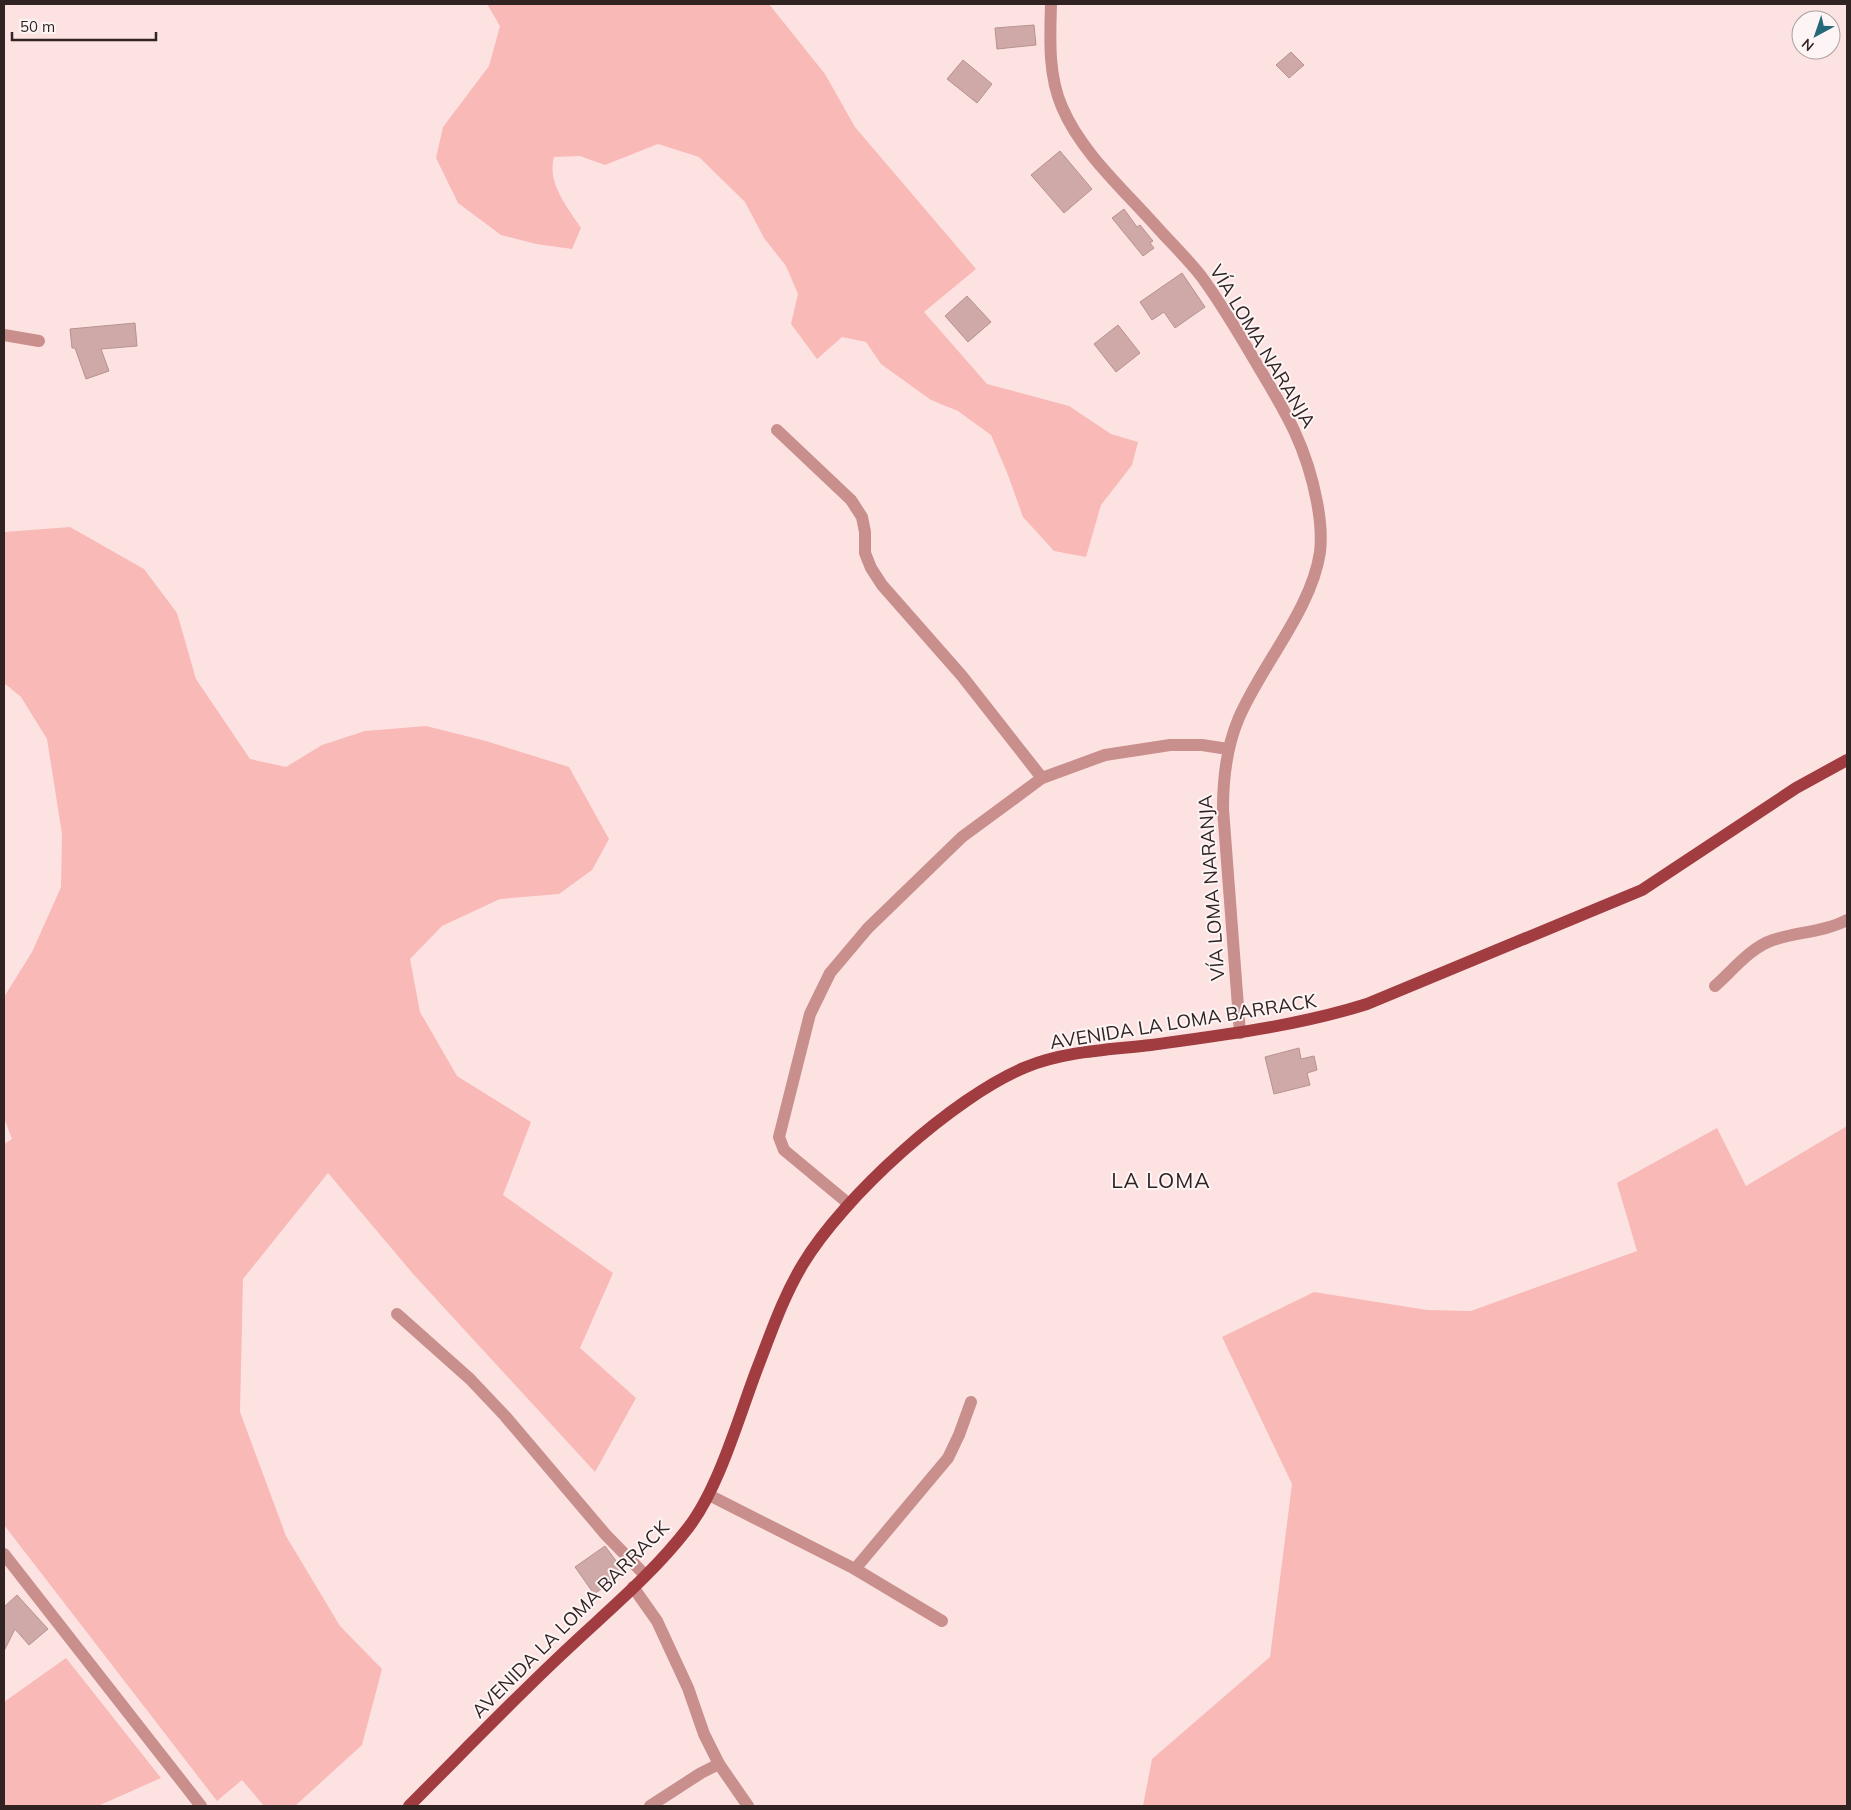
<svg xmlns="http://www.w3.org/2000/svg" width="1851" height="1810" font-family="Mulish,sans-serif">
<rect width="100%" height="100%" fill="#fce3e2"/>
<g fill="#f9b9b7">
<path d="M 487,4 L 769,4 L 825,74 L 855,127 L 976,269 L 924,312 L 987,384 L 1069,406 L 1111,434 L 1138,442 L 1132,465 L 1101,505 L 1086,557 L 1054,551 L 1023,517 L 1008,475 L 991,435 L 958,411 L 931,400 L 881,364 L 866,342 L 842,337 L 817,359 L 791,324 L 798,294 L 786,266 L 764,238 L 745,202 L 699,157 L 658,144 L 605,165 L 580,156 L 554,157 C 547,184 567,206 581,228 L 572,249 L 536,244 L 501,235 L 458,203 L 436,158 L 443,127 L 489,66 L 500,26 Z"/>
<polygon points="70,527 144,569 177,613 196,679 250,759 286,767 322,745 365,731 426,726 486,741 569,767 609,839 592,870 559,894 500,899 442,926 410,959 420,1012 457,1076 531,1122 503,1195 613,1273 580,1348 636,1398 595,1472 414,1275 328,1173 243,1279 240,1412 286,1536 340,1626 382,1669 362,1745 295,1806 264,1806 242,1780 217,1801 4,1525 4,1144 12,1139 4,1118 4,997 32,952 61,887 62,834 47,739 21,697 4,683 4,532"/>
<polygon points="1847,1126 1847,1806 1143,1806 1152,1759 1270,1657 1292,1484 1222,1337 1314,1292 1427,1310 1471,1311 1637,1251 1617,1183 1717,1128 1746,1186"/>
<polygon points="66,1658 161,1778 98,1806 4,1806 4,1702"/>
</g>
<g fill="#cfa9a8" stroke="#b79290">
<polygon points="1034,25 1036,45 997,49 995,28"/>
<polygon points="1291,52 1304,65 1289,78 1276,65"/>
<polygon points="963,60 992,84 977,103 947,79"/>
<polygon points="1060,151 1092,189 1064,213 1031,175"/>
<polygon points="1124,209 1137,227 1140,225 1153,241 1150,243 1154,248 1143,256 1112,218"/>
<polygon points="1182,273 1205,307 1175,328 1164,312 1152,320 1140,302"/>
<polygon points="967,296 991,322 968,342 945,316"/>
<polygon points="135,323 137,346 101,349 109,371 86,379 75,348 72,348 70,329"/>
<polygon points="1118,325 1140,353 1116,372 1094,344"/>
<polygon points="1299,1048 1301,1059 1314,1056 1317,1070 1307,1073 1310,1085 1274,1094 1265,1057"/>
<polygon points="605,1546 625,1573 594,1594 575,1567"/>
<polygon points="17,1595 48,1629 29,1645 15,1629 4,1651 4,1607"/>
</g>
<g fill="none" stroke-linecap="round" stroke-linejoin="round">
<g stroke="#c98f8d" stroke-width="12">
<path d="M 1051,4 C 1050,38 1048,75 1062,107 C 1081,152 1123,189 1155,225 C 1170,242 1187,258 1201,276 C 1221,303 1238,332 1255,361 C 1285,411 1306,444 1317,502 C 1320,518 1322,535 1320,552 C 1312,609 1260,667 1238,720 C 1226,749 1223,778 1223,809 L 1240,1033"/>
<polyline points="4,335 39,341"/>
<polyline points="777,430 851,500 862,517 865,532 865,553 871,568 882,585 962,676 1042,778"/>
<path d="M 1715,986 C 1732,971 1751,947 1773,940 C 1797,932 1824,932 1847,920"/>
<polyline points="849,1204 784,1150 779,1137 810,1014 830,973 868,928 962,837 1042,778 1105,755 1170,745 1202,745 1228,749"/>
<polyline points="397,1314 470,1379 505,1416 606,1535 645,1575"/>
<polyline points="709,1495 855,1569 948,1458 959,1435 971,1402"/>
<polyline points="4,1554 201,1806"/>
<polyline points="855,1569 942,1621"/>
<polyline points="633,1587 657,1621 688,1688 704,1734 719,1764 748,1806"/>
<polyline points="650,1806 701,1773 719,1764"/>
</g>
<path stroke="#a13d40" stroke-width="12" d="M 409,1806 C 459,1756 509,1704 561,1655 C 604,1614 652,1575 688,1528 C 719,1488 739,1416 757,1369 C 771,1333 783,1297 803,1264 C 843,1197 953,1097 1026,1067 C 1065,1051 1109,1050 1151,1045 C 1224,1035 1297,1026 1367,1004 L 1642,890 L 1796,788 L 1847,760"/>
</g>
<g text-anchor="middle" dominant-baseline="central" stroke-width="4" stroke-linejoin="round" paint-order="stroke">
<g font-size="19" fill="#312322" stroke="#fdf5f5">
<text transform="translate(1263 346) rotate(59)">VÍA LOMA NARANJA</text>
<text transform="translate(1211 888) rotate(-94)">VÍA LOMA NARANJA</text>
<text transform="translate(1183 1021) rotate(-9)">AVENIDA LA LOMA BARRACK</text>
<text transform="translate(570 1619) rotate(-45)">AVENIDA LA LOMA BARRACK</text>
</g>
<g font-size="21" letter-spacing="1" fill="#312322" stroke="#fdf5f5">
<text x="1161" y="1180">LA LOMA</text>
</g>
</g>
<rect width="1851" height="1810" fill="none" stroke="#312322" stroke-width="10"/>
<g transform="translate(1816 35) rotate(220)"><circle r="24" fill="#fdf5f5" stroke="#aba1a1"/>
<path d="M0-4L9 19L0 12L-9 19Z" fill="#236978"/>
<text y="-8" font-size="14" font-weight="bold" text-anchor="middle" fill="#312322">N</text>
</g>
<path d="M12 32v8h144v-8" fill="none" stroke="#312322" stroke-width="2.5"/>
<text x="20" y="32" font-size="15" fill="#312322" stroke="#fdf5f5" stroke-width="4" paint-order="stroke">50 m</text>
</svg>
